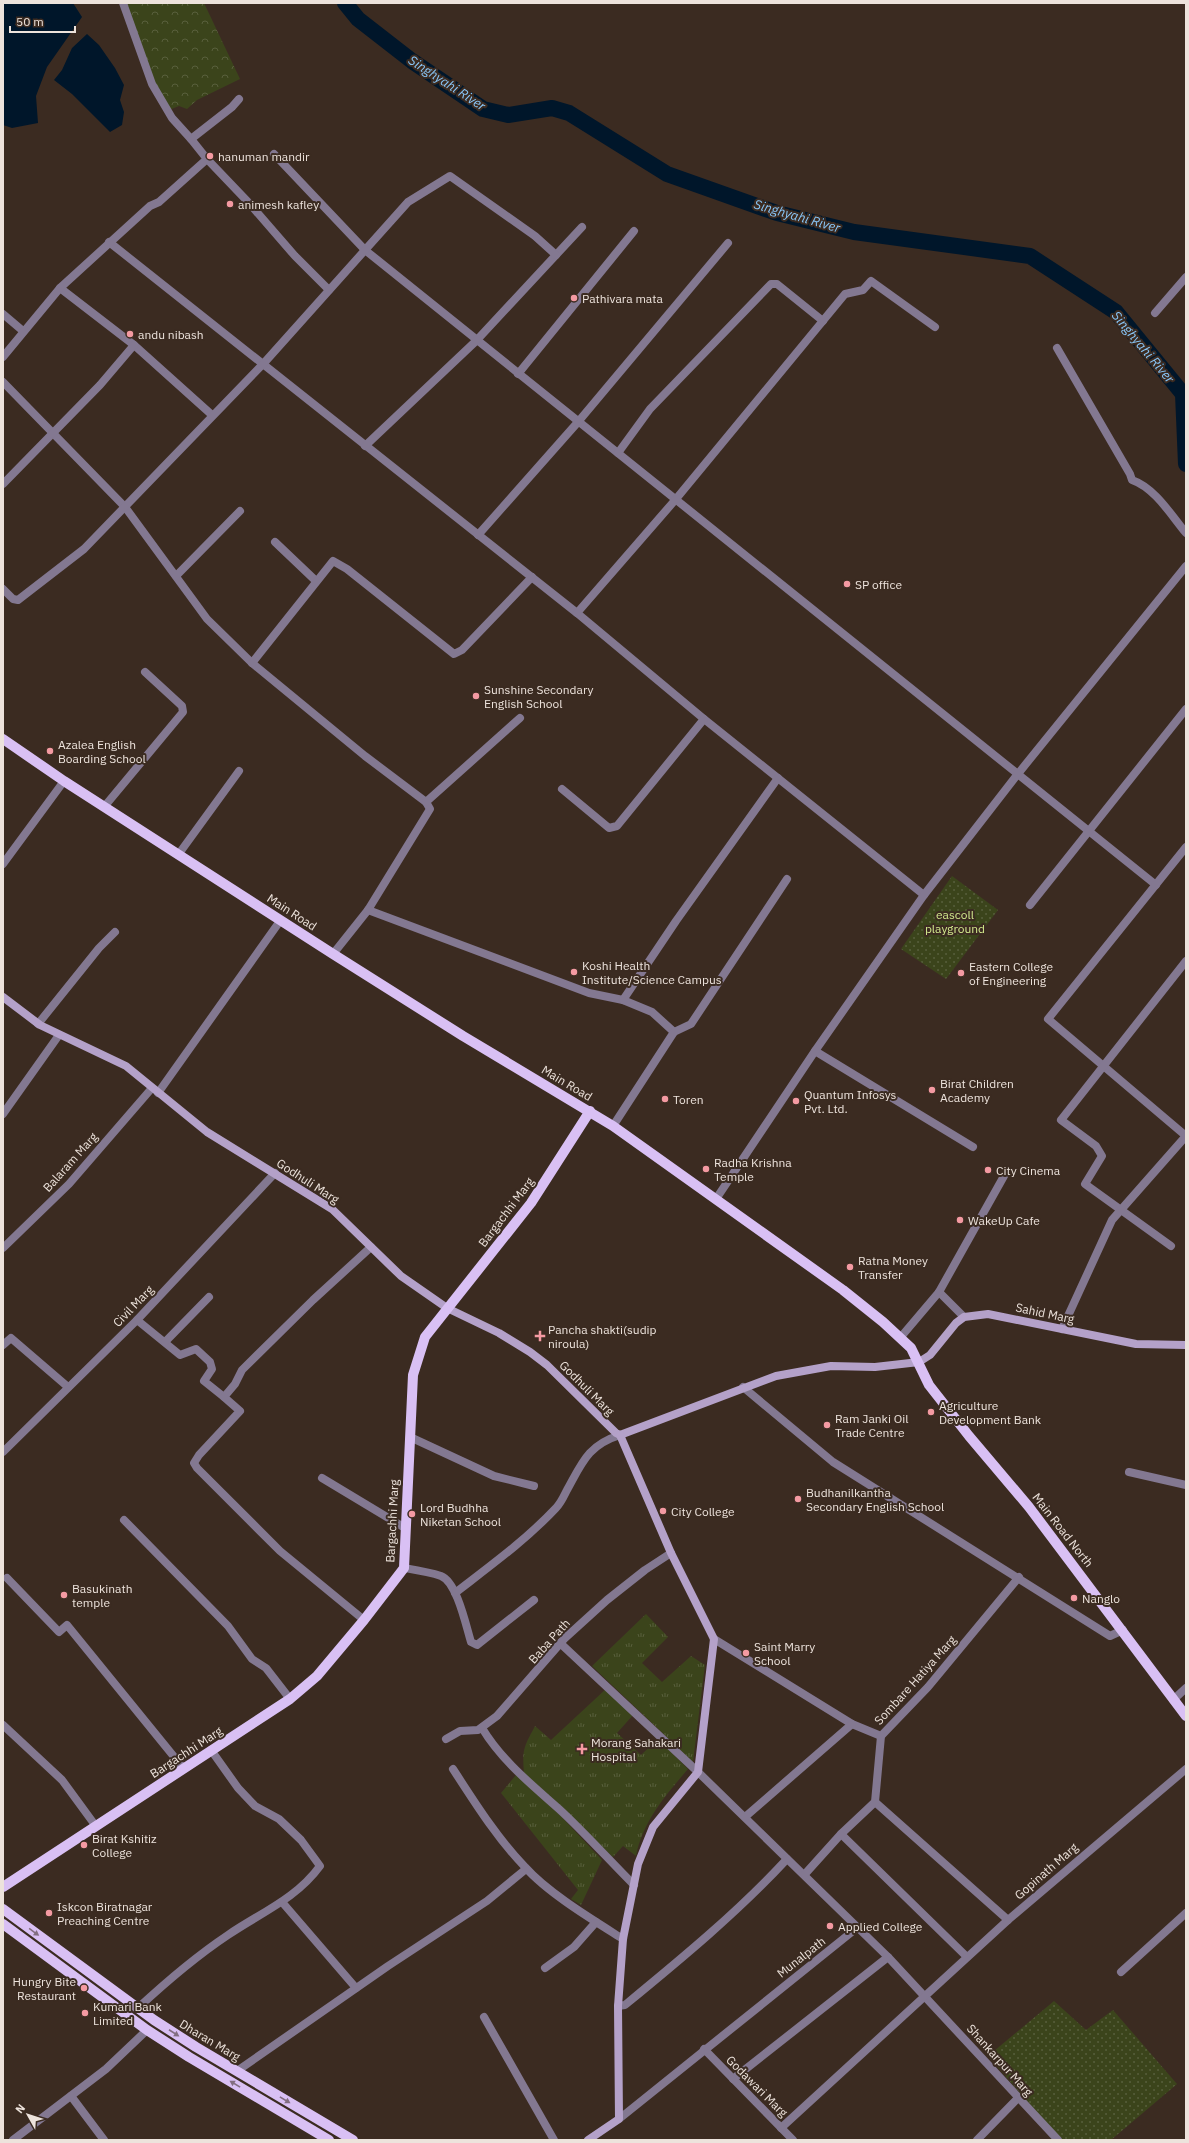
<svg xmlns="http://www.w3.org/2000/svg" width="1189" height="2143" font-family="'IBM Plex Sans',sans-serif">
<defs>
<pattern id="grass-tufts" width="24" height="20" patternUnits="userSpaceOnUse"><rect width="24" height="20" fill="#3b441b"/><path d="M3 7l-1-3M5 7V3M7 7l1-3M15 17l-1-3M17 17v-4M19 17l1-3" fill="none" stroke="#585f3c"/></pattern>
<pattern id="forest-crowns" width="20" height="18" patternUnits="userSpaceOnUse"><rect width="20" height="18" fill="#3b441b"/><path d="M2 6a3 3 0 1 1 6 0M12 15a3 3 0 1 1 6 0" fill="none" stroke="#585f3c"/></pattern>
<pattern id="park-dots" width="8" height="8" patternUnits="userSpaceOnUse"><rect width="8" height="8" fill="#3b441b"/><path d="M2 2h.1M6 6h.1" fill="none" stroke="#585f3c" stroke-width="1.8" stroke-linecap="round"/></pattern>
</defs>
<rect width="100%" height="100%" fill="#3b2b21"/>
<g fill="url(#grass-tufts)">
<polygon points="646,1614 668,1637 642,1663 662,1682 691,1656 705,1665 693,1762 592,1666"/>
<path d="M 607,1688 L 634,1714 L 617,1733 L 641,1755 L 658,1739 L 688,1769 C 665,1796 643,1821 636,1856 L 623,1846 L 613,1857 L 524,1773 C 522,1749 524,1747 535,1726 L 551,1740 Z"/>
<polygon points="516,1775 559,1814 602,1860 581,1905 571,1899 578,1890 501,1793"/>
</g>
<polygon fill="url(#forest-crowns)" points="124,3 204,3 240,79 197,100 187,109 179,106 169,110 154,84"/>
<g fill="url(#park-dots)">
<polygon points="952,876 998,910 946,979 901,949"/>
<polygon points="1054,2001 1086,2030 1113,2010 1177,2084 1111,2140 1061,2140 988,2056"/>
</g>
<g fill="#00162a">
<polygon points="3,3 73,3 82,17 47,67 36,96 38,123 12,128 3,125"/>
<polygon points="87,34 99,45 115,68 124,85 120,100 124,112 122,125 110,132 72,94 54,80 62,70 72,48"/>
</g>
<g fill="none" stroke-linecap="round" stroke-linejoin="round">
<polyline stroke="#00162a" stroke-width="16" points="345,3 358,19 412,61 483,109 508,115 552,108 569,113 667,174 777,213 854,232 1030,256 1116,312 1183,394 1186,464"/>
<g stroke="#837891" stroke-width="8">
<polyline points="123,3 152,84 172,118 191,139"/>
<polyline points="274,154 365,250 1156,885"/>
<polyline points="207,159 249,203 295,256 329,290"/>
<polyline points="109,242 577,613 704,719 924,895"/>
<polyline points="60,288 134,345 212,415"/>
<polyline points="1155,313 1186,277"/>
<polyline points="3,314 23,331"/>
<path d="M 1057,348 L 1130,474 L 1132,480 C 1155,488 1171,515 1186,533"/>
<polyline points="3,357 60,288 150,206 159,202 207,159 191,139 232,107 239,99"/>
<polyline points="518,374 634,231"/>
<polyline points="3,382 125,507 207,619 252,663 365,756 426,802 430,809 368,910 333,954"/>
<polyline points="365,446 476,341 582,227"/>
<polyline points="618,453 650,409 771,284 777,284 823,321"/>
<polyline points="3,484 100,385 134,345"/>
<polyline points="478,535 578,422 728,243"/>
<polyline points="275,542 316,581"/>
<polyline points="176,576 240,511"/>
<polyline points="3,589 13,599 18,600 84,549 264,363 408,202 450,176 535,236 556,255"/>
<polyline points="577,613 676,499 845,294 863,290 871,281 935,327"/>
<polyline points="252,663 333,561 347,569 454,654 462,650 532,577"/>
<polyline points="562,789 609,828 617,826 704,719"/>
<polyline points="426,802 520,718"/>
<polyline points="104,807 183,712 182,706 145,672"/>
<polyline points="1186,847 1048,1019 1186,1136"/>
<polyline points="178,855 239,771"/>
<polyline points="3,864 64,781"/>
<polyline points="1030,905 1186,709"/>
<polyline points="368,910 589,993 623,1000 652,1012 674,1032"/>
<polyline points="623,1000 676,921 778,778"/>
<polyline points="38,1024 99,948 115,932"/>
<polyline points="815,1051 973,1147"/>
<polyline points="158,1093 280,921"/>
<polyline points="3,1114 59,1035"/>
<polyline points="613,1126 674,1032 691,1024 787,879"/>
<polyline points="716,1199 815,1051 924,895 1017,775 1186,566"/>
<polyline points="1171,1246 1085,1184 1102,1156 1096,1146 1061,1120 1186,961"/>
<polyline points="3,1248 69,1184 152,1088"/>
<polyline points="964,1317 939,1292 1004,1176"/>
<polyline points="137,1320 180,1355 196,1349 210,1362 212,1369 204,1381 224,1397"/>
<polyline points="1062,1329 1112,1220 1186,1136"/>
<polyline points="900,1338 939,1292"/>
<polyline points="165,1342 209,1297"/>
<polyline points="3,1345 11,1338 68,1387"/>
<polyline points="743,1387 833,1462 1110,1636 1123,1630"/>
<polyline points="410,1437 494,1476 534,1486"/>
<polyline points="3,1452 137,1320 275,1173"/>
<polyline points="1129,1472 1186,1485"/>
<polyline points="322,1478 405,1528"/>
<polyline points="124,1520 228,1626 252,1659 266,1668 290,1699"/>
<path d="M 404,1568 C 416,1570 429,1572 441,1576 C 457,1582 466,1626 471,1642 L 477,1645 L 534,1600"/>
<polyline points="7,1578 59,1632 67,1625 184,1769"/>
<path d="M 455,1593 C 490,1566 526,1540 556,1508 C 561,1503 564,1496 567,1490 C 582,1463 588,1445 620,1435"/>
<polyline points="364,1620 280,1551 197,1468 194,1463 199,1455 240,1411 224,1397 235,1384 242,1370 313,1300 371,1247"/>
<polyline points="714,1639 852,1724 881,1736 928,1687 1019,1577"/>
<polyline points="560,1643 698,1772 888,1957 1058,2140"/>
<polyline points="1173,1700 1186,1688"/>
<polyline points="3,1725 62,1780 95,1825"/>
<path d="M 482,1728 C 502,1761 531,1784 559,1809 C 585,1833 609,1860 634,1885"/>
<polyline points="446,1739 460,1731 478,1730 497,1716 564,1639 607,1600 645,1570 671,1553"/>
<path d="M 453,1769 C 475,1803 497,1838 525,1867 C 548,1893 593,1920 623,1939"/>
<polyline points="875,1802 1008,1920"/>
<polyline points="745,1817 852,1724"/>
<polyline points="841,1834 967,1957"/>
<polyline points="805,1874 841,1834 875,1802 881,1736"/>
<polyline points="282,1902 356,1988"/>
<polyline points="545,1968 574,1947 596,1922"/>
<polyline points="1121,1972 1186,1913"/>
<path d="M 618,2006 L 625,2005 C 681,1959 738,1912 787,1859"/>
<path d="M 138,2008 C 166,1982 195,1957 228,1935 C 260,1913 296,1899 320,1866 L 301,1840 L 279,1819 L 255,1806 L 238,1788 L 211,1750"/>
<polyline points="484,2017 554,2140"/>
<polyline points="704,2049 793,2140"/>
<polyline points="237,2071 388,1966 487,1901 526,1869"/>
<polyline points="733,2079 888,1957"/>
<polyline points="71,2096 104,2140"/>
<polyline points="619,2119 858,1927"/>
<polyline points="781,2128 1008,1920 1186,1769"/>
<polyline points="13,2140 106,2069 147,2030"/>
<polyline points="977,2140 1018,2098"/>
</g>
<g stroke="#b4a1c9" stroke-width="8">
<polyline points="3,997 40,1025 126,1066 207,1132 332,1209 401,1276 447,1308 499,1333 530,1352 547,1365 616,1433 620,1435"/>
<polyline points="620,1435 776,1376 831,1366 875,1367 919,1362 930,1355 956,1323 964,1317 988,1314 1136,1344 1186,1345"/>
<polyline points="588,2140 619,2119 618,2006 623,1939 638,1864 653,1827 698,1772 714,1639 671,1553 620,1435"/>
</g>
<g stroke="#d9c0f4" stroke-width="10">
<polyline points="3,739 64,781 333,954 463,1036 613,1126 843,1290 883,1322 911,1348 929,1385 969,1436 1029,1507 1186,1716"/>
<polyline points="3,1887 290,1699 317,1676 364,1620 404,1568 413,1375 425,1337 531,1203 590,1111"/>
<polyline points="3,1909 154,2020 196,2047 353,2140"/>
<polyline points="3,1924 147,2030 189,2057 329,2140"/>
</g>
</g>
<defs><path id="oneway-solid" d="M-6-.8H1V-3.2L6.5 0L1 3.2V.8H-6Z"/></defs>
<g fill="#826e80">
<use href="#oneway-solid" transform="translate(34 1932) rotate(36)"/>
<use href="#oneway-solid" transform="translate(174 2033) rotate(33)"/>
<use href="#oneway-solid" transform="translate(235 2084) rotate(-149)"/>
<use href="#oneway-solid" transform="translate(285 2100) rotate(31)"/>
</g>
<g fill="#f49aa2" stroke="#3b2b21" stroke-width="1.5">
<circle cx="210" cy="156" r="4"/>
<circle cx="230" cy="204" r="4"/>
<circle cx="574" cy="298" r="4"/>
<circle cx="130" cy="334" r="4"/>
<circle cx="847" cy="584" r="4"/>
<circle cx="476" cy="696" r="4"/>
<circle cx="50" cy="751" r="4"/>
<circle cx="574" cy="972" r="4"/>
<circle cx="961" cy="973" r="4"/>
<circle cx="932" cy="1090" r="4"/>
<circle cx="665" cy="1099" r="4"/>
<circle cx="796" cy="1101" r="4"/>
<circle cx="706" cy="1169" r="4"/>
<circle cx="988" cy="1170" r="4"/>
<circle cx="960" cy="1220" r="4"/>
<circle cx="850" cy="1267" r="4"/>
<path d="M538 1330h4v4h4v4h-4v4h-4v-4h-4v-4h4z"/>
<circle cx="931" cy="1412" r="4"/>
<circle cx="827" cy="1425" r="4"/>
<circle cx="798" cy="1499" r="4"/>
<circle cx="663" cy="1511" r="4"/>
<circle cx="412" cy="1514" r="4"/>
<circle cx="64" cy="1595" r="4"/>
<circle cx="1074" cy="1598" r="4"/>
<circle cx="746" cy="1653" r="4"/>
<path d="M580 1743h4v4h4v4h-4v4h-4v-4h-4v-4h4z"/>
<circle cx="84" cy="1845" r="4"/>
<circle cx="49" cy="1913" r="4"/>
<circle cx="830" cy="1926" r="4"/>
<circle cx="84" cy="1988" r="4"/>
<circle cx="85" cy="2013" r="4"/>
</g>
<g text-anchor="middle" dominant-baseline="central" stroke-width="4" stroke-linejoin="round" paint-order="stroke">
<g font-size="12" fill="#ede3dc" stroke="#3b2b21" text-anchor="start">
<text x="218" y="156">hanuman mandir</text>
<text x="238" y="204">animesh kafley</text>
<text x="582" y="298">Pathivara mata</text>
<text x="138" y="334">andu nibash</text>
<text x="855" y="584">SP office</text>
<text x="484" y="689">Sunshine Secondary<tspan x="484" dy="14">English School</tspan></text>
<text x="58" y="744">Azalea English<tspan x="58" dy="14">Boarding School</tspan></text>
<text x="582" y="965">Koshi Health<tspan x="582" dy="14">Institute/Science Campus</tspan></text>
<text x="969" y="966">Eastern College<tspan x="969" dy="14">of Engineering</tspan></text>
<text x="940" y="1083">Birat Children<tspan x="940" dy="14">Academy</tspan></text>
<text x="804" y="1094">Quantum Infosys<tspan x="804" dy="14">Pvt. Ltd.</tspan></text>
<text x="673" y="1099">Toren</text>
<text x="714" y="1162">Radha Krishna<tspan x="714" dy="14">Temple</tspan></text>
<text x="996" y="1170">City Cinema</text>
<text x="968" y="1220">WakeUp Cafe</text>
<text x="858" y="1260">Ratna Money<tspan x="858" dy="14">Transfer</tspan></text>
<text x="548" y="1329">Pancha shakti(sudip<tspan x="548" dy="14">niroula)</tspan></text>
<text x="939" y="1405">Agriculture<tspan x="939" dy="14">Development Bank</tspan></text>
<text x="835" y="1418">Ram Janki Oil<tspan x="835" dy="14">Trade Centre</tspan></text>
<text x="806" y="1492">Budhanilkantha<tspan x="806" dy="14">Secondary English School</tspan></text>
<text x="420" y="1507">Lord Budhha<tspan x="420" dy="14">Niketan School</tspan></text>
<text x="671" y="1511">City College</text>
<text x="72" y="1588">Basukinath<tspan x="72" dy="14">temple</tspan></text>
<text x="1082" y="1598">Nanglo</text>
<text x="754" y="1646">Saint Marry<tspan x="754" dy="14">School</tspan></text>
<text x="591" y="1742">Morang Sahakari<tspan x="591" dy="14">Hospital</tspan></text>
<text x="92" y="1838">Birat Kshitiz<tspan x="92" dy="14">College</tspan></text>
<text x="57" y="1906">Iskcon Biratnagar<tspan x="57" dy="14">Preaching Centre</tspan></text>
<text x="838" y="1926">Applied College</text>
<text x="76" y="1981" text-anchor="end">Hungry Bite<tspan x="76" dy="14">Restaurant</tspan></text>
<text x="93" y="2006">Kumari Bank<tspan x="93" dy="14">Limited</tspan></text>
</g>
<g font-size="12" fill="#ede3dc" stroke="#3b2b21">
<text transform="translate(292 912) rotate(33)">Main Road</text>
<text transform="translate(567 1083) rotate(31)">Main Road</text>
<text transform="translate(70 1162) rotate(-48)">Balaram Marg</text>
<text transform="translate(308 1181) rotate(33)">Godhuli Marg</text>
<text transform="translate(506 1212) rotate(-53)">Bargachhi Marg</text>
<text transform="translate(133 1306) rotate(-46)">Civil Marg</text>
<text transform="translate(1045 1313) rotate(12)">Sahid Marg</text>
<text transform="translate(587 1388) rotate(45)">Godhuli Marg</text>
<text transform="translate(392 1521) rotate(-87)">Bargachhi Marg</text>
<text transform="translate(1063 1530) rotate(52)">Main Road North</text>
<text transform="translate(549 1641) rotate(-48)">Baba Path</text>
<text transform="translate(915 1680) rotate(-48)">Sombare Hatiya Marg</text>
<text transform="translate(186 1752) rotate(-33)">Bargachhi Marg</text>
<text transform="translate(1046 1871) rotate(-41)">Gopinath Marg</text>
<text transform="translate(801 1957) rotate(-38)">Munalpath</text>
<text transform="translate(210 2040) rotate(31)">Dharan Marg</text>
<text transform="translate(1000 2060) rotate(48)">Shankarpur Marg</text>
<text transform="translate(757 2086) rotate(45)">Godawari Marg</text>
</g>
<g font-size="12" fill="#d2e98d" stroke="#3b2b21">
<text x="955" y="914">eascoll<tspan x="955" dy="14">playground</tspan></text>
</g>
<g font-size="13" font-style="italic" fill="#89c7f9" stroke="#3b2b21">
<text transform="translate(447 83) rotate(33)">Singhyahi River</text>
<text transform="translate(797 216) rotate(16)">Singhyahi River</text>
<text transform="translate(1143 347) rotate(50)">Singhyahi River</text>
</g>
</g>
<rect width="1189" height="2143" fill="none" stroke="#ede3dc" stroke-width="8"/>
<g transform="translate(28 2115) rotate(309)" stroke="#3b2b21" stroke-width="3" paint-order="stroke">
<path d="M0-3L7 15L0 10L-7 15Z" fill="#ede3dc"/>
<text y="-6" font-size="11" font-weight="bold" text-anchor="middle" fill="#ede3dc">N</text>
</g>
<path d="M10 26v6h65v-6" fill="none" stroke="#ede3dc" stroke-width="2"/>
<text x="16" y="26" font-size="12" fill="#ede3dc" stroke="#3b2b21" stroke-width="3" paint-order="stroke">50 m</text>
</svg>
